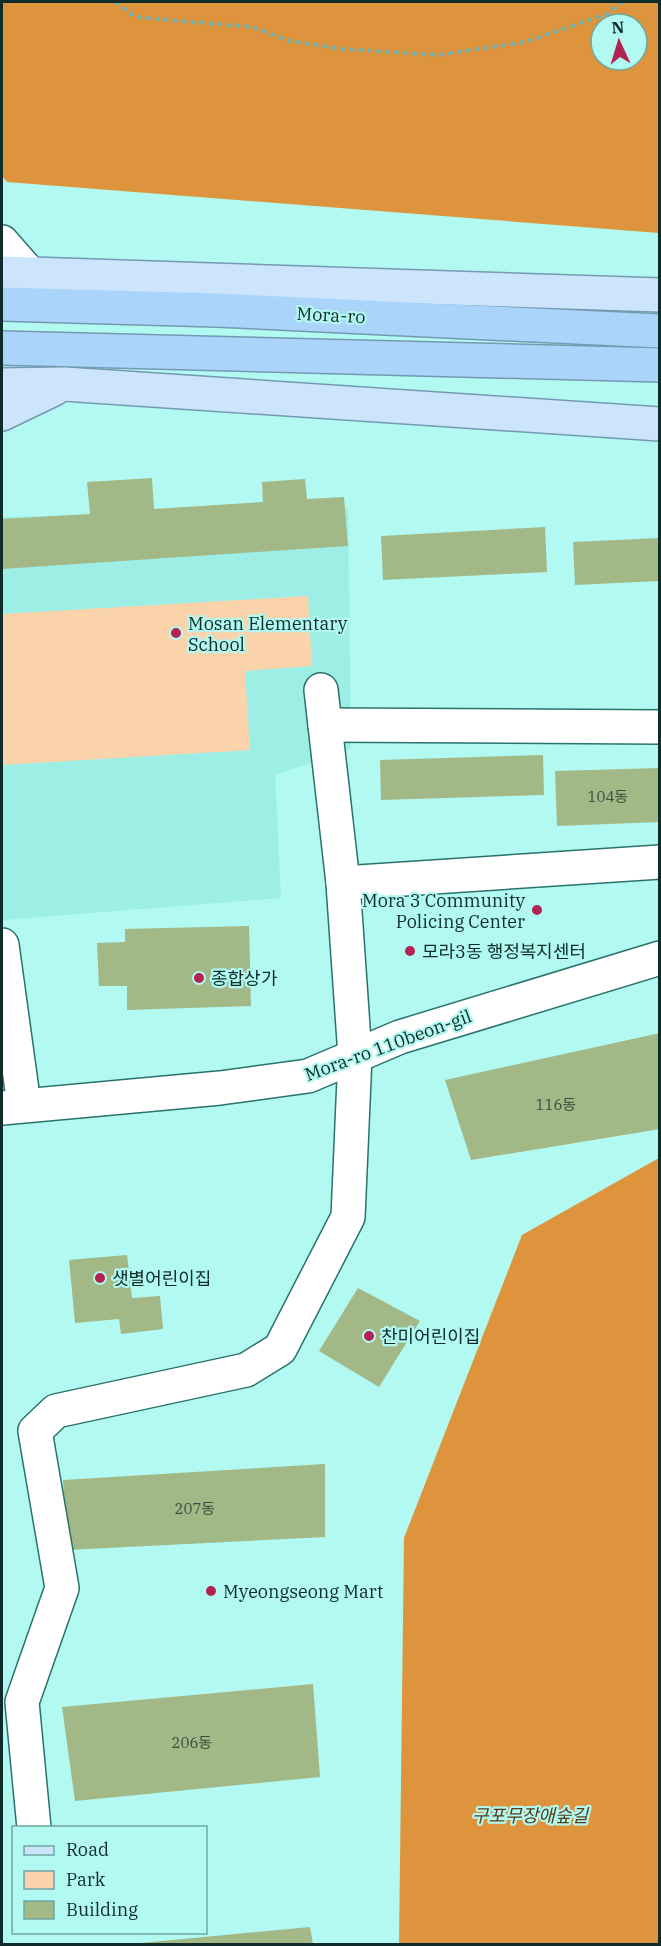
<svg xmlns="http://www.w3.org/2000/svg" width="661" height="1946" font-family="'IBM Plex Serif','Noto Sans KR',serif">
<rect width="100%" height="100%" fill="#b1f9f1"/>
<polygon fill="#9defe6" points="348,509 351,749 275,775 281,898 2,920 2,517"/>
<polygon fill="#fbd3ab" points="308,596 312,666 245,671 250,750 2,765 2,614"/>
<g fill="#de943c" fill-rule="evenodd">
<path d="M 2,2 L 659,2 L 659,233 L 7,182 L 2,176 ZM 601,24 L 637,24 L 637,60 L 601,60 Z"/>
<polygon points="659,1158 659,1944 399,1944 404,1538 522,1235"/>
</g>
<g fill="#a3b887">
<polygon points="152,478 154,509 263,502 262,482 305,479 307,499 344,497 348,546 2,569 2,519 90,514 87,482"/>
<polygon points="545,527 547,572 383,580 381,536"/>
<polygon points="660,538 660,581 575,585 573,542"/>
<polygon points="543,755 544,795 381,800 380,760"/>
<polygon points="660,768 660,822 557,826 555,771"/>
<polygon points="249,926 251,1006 127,1010 127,986 99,986 97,943 125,942 125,929"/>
<polygon points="660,1033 660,1129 471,1160 445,1080"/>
<polygon points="127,1255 132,1298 160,1296 163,1329 121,1334 119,1319 75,1323 69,1260"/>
<polygon points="358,1288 420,1321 379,1387 319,1351"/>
<polygon points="325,1464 325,1537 67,1550 63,1480"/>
<polygon points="313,1684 320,1777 75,1801 62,1707"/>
<polygon points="310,1927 313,1944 141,1944 141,1943"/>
</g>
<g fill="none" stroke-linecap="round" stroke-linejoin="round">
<g stroke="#2a726c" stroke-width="36">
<g id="minor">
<polyline points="2,242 30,274"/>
<polyline points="325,725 660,727"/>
<polyline points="343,883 660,862"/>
<polyline points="2,945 24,1105"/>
<polyline points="2,1108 220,1088 308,1076 400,1037 660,958"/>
<polyline points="34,1828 22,1702 62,1588 35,1431 56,1411 246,1370 280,1349 348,1217 355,1056 343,883 321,690"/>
</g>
</g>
<g stroke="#7499b1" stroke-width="36">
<g id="major">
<polyline points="2,273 660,295"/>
<polyline points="2,385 64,384 660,424"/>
<polyline points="2,414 54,389"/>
</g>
</g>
<g stroke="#7499b1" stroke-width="36">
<g id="highway">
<polyline points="2,304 217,310 660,331"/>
<polyline points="2,348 660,365"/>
</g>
</g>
<polyline stroke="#77b0aa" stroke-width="4" stroke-dasharray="4.5 4.5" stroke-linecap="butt" points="115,2 135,17 252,27 290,41 342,49 438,55 525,42 607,14 622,2"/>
<use href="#minor" stroke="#fff" stroke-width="33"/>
<use href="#major" stroke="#cde5fc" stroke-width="33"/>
<use href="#highway" stroke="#abd4fa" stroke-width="33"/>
</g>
<g fill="#b22253" stroke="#b1f9f1" stroke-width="2">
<circle cx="176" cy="633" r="6"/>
<circle cx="537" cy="910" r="6"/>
<circle cx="410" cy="951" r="6"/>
<circle cx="199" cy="978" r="6"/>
<circle cx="100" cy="1278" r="6"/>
<circle cx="369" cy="1336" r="6"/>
<circle cx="211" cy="1591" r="6"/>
</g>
<g text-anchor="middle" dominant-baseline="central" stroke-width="4.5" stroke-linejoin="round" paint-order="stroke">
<g font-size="15" fill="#344f41">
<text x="608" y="796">104동</text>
<text x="556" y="1104">116동</text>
<text x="195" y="1508">207동</text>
<text x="192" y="1742">206동</text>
</g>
<g font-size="18" fill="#0f2c2a" stroke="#b1f9f1">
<text transform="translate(331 315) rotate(3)">Mora-ro</text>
<text transform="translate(388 1045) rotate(-20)">Mora-ro 110beon-gil</text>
</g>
<g font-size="18" fill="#0f2c2a" stroke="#b1f9f1" text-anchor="start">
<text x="188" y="623">Mosan Elementary<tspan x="188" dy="21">School</tspan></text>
<text x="525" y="900" text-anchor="end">Mora 3 Community<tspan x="525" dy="21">Policing Center</tspan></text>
<text x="422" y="951">모라3동 행정복지센터</text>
<text x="211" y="978">종합상가</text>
<text x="112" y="1278">샛별어린이집</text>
<text x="381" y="1336">찬미어린이집</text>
<text x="223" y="1591">Myeongseong Mart</text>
</g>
<g font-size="18" font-style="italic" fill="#583a16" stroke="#b1f9f1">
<text x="530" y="1815">구포무장애숲길</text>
</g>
</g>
<rect width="661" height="1946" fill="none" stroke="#0f2c2a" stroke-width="6"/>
<rect x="12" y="1826" width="195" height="108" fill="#b1f9f1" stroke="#70a7a1" stroke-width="1.5"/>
<rect x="24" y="1846" width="30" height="9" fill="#cde5fc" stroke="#70a7a1" stroke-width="1.5"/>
<text x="66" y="1856" font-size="18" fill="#0f2c2a">Road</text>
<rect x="24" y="1871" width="30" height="18" fill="#fbd3ab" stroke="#70a7a1" stroke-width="1.5"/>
<text x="66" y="1886" font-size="18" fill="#0f2c2a">Park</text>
<rect x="24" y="1901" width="30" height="18" fill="#a3b887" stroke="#70a7a1" stroke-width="1.5"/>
<text x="66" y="1916" font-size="18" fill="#0f2c2a">Building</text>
<g transform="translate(619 42) rotate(356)"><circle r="28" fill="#b1f9f1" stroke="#70a7a1" stroke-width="1.5"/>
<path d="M0-4.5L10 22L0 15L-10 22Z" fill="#b22253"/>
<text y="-9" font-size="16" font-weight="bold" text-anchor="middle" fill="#0f2c2a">N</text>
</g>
</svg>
